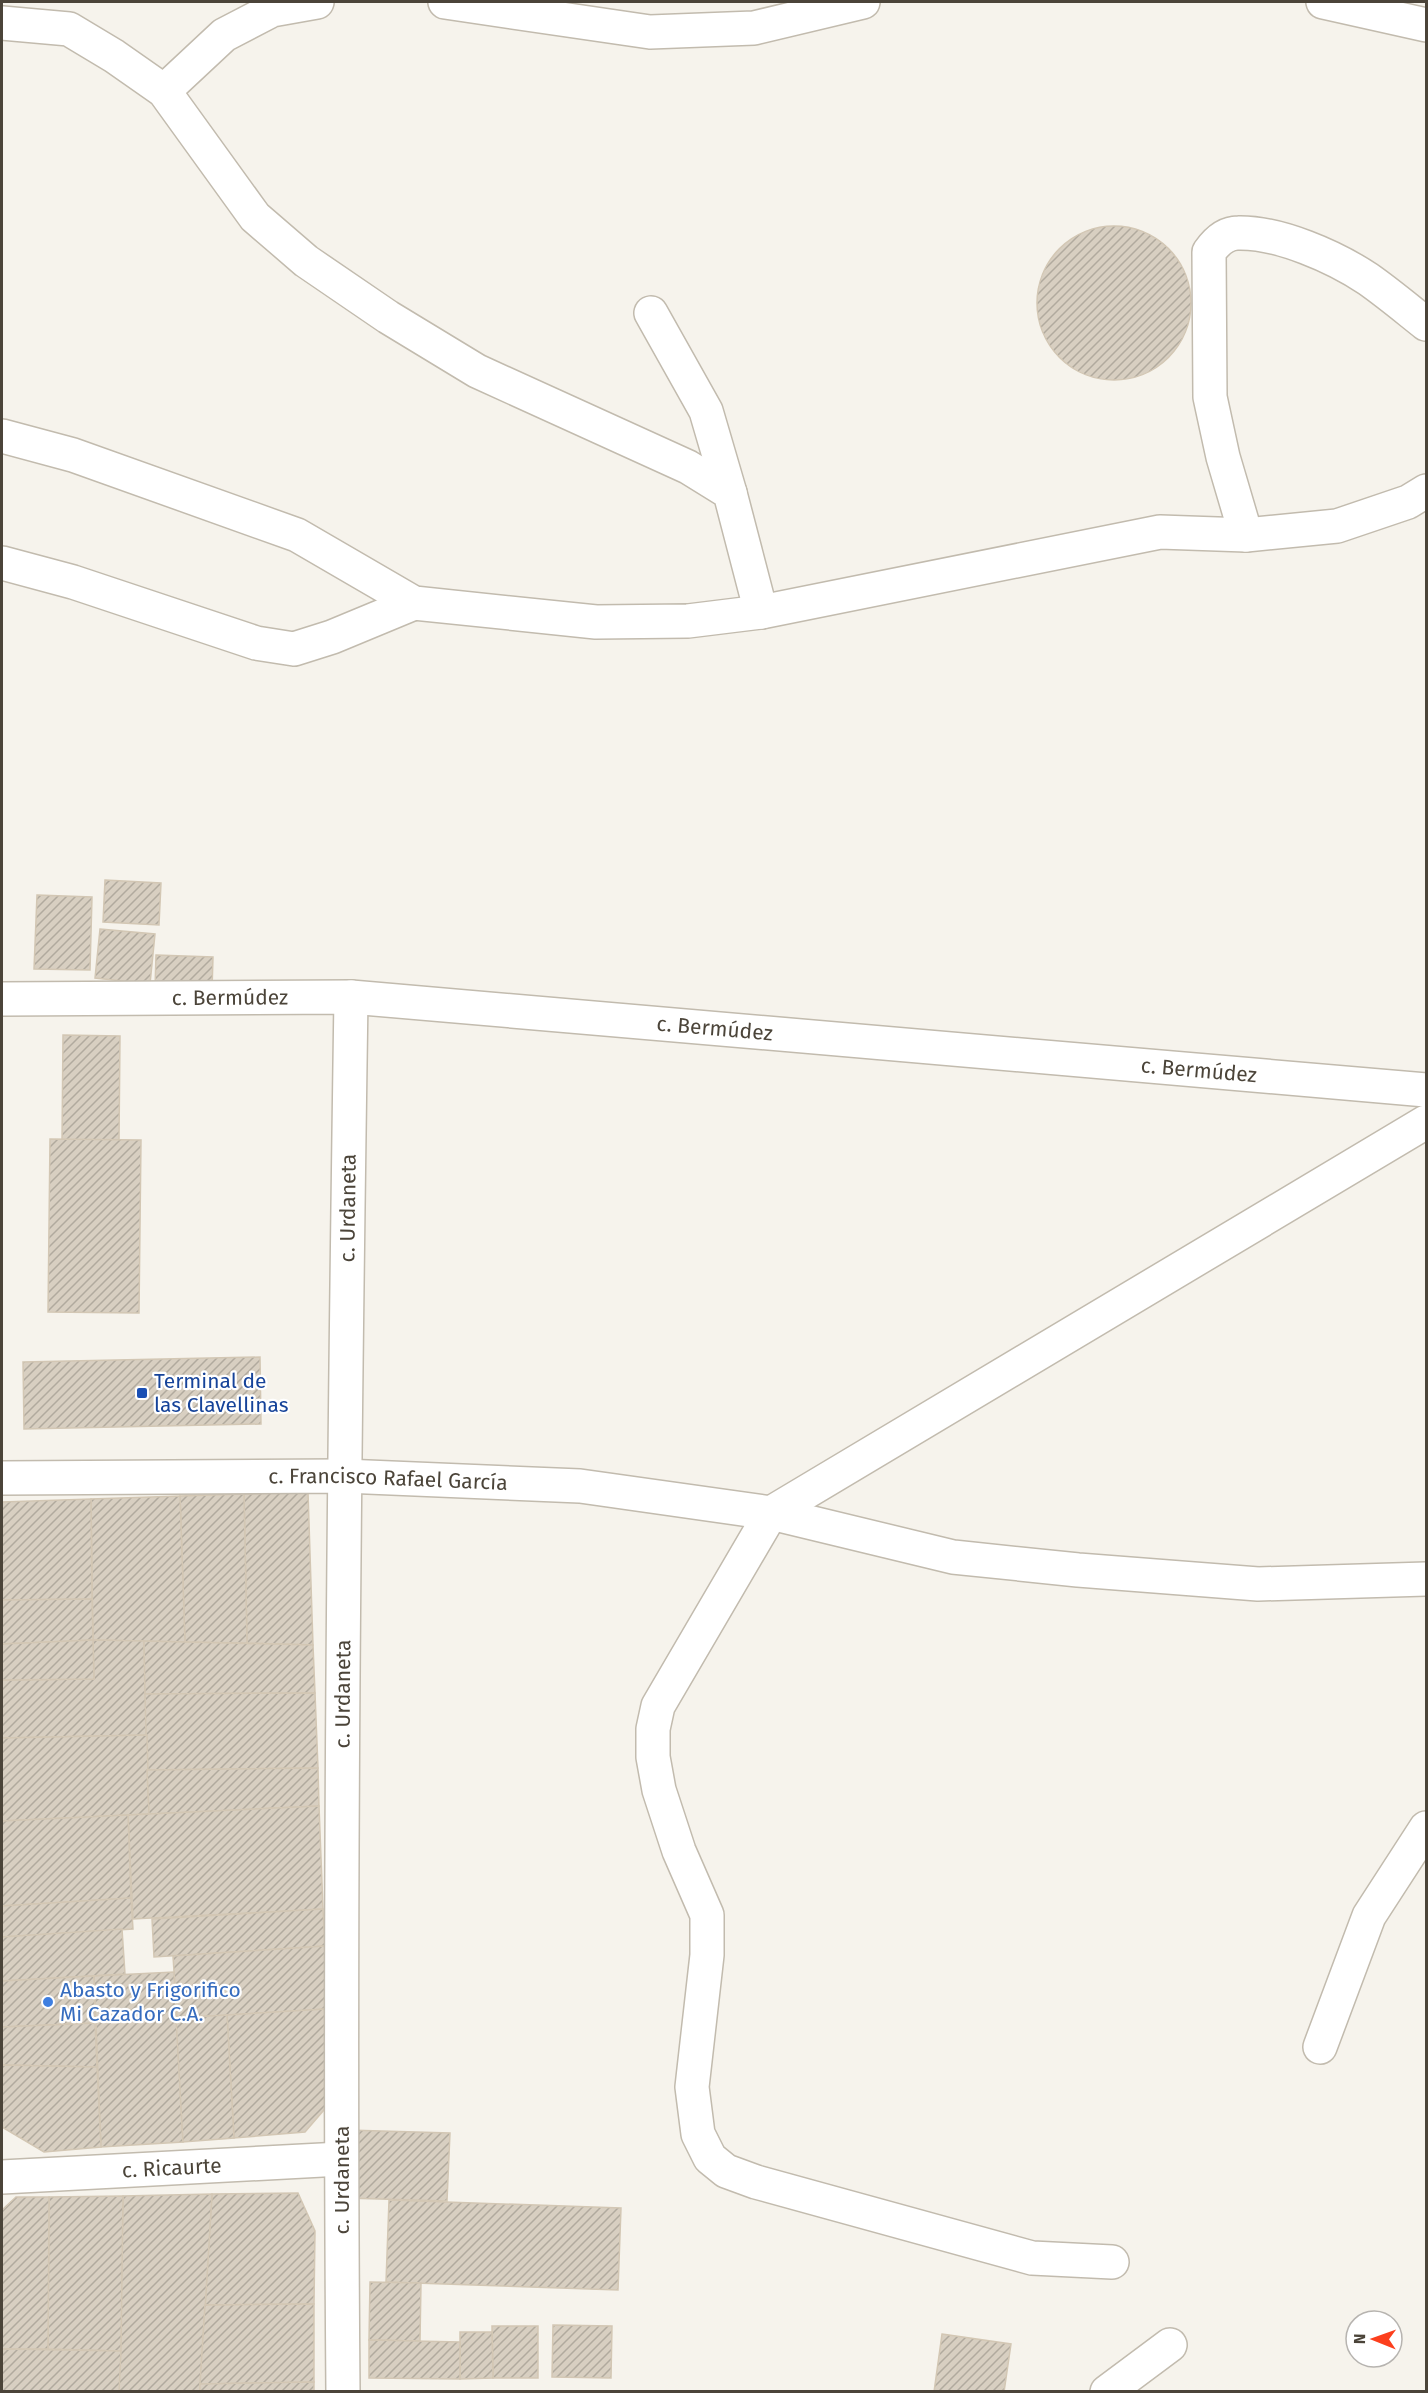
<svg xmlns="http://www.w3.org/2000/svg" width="1428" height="2393" font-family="'Fira Sans',sans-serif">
<defs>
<pattern id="building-hatch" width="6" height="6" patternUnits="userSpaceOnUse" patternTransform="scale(1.5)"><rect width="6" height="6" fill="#d8cfc1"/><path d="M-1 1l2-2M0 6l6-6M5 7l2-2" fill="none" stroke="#b1aa9e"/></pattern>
</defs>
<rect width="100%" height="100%" fill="#f6f3ec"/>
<g fill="url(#building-hatch)" stroke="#d3c7b4" stroke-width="1.5">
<circle cx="1114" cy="303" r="77"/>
<polygon points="105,880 161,883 159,925 103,922"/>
<polygon points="37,895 92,897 90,970 34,969"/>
<polygon points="100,929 155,934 150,984 95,978"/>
<polygon points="156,955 213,957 212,990 155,988"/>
<polygon points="63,1035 120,1036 119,1141 62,1140"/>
<polygon points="50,1139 141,1140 139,1313 48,1312"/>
<polygon points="260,1357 261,1424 24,1429 23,1362"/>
<polygon points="308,1492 313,1645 247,1643 244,1494"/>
<polygon points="244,1494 247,1643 185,1642 180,1496"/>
<polygon points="180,1496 185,1642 93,1640 91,1499"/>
<polygon points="91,1499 92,1599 2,1600 2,1502"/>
<polygon points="92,1599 93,1640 2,1644 2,1600"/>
<polygon points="93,1640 144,1641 147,1735 2,1738 2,1680 94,1679"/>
<polygon points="93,1640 94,1679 2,1680 2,1644"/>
<polygon points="144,1641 313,1645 315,1693 145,1694"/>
<polygon points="315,1693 318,1768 147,1770 145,1694"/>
<polygon points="147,1735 149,1814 2,1821 2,1738"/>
<polygon points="318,1768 319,1806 149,1814 147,1770"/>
<polygon points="319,1806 323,1909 133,1919 128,1815"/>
<polygon points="128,1815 131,1898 2,1906 2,1821"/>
<polygon points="131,1898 133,1929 2,1937 2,1906"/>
<polygon points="323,1909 325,1946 154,1957 152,1919"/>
<polygon points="122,1929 125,1974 2,1981 2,1937"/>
<polygon points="325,1946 326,2009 177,2018 173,1956"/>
<polygon points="174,1972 183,2142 101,2147 94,1976"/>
<polygon points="94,1976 95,2023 2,2027 2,1981"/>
<polygon points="326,2009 330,2103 305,2132 234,2138 227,2015"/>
<polygon points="227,2015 234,2138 183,2142 176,2018"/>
<polygon points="95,2023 97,2067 2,2065 2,2027"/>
<polygon points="2,2065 97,2067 101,2147 44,2152 2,2127"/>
<polygon points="347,2130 450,2133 447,2201 345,2198"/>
<polygon points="298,2193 315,2231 314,2304 205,2305 212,2194"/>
<polygon points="212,2194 200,2392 119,2392 123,2196"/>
<polygon points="123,2196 121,2351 48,2349 49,2197"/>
<polygon points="16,2197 49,2197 48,2349 2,2349 2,2210"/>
<polygon points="389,2200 621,2208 618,2290 386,2282"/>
<polygon points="370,2282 421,2283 420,2341 369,2340"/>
<polygon points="314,2304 314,2382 200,2384 205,2305"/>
<polygon points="553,2325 612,2326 611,2378 552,2377"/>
<polygon points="492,2326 538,2326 538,2378 493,2378"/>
<polygon points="460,2332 492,2332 493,2378 460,2379"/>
<polygon points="942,2334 1011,2344 1004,2392 934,2392"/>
<polygon points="369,2340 460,2342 460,2379 369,2378"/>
<polygon points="2,2349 121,2351 119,2392 2,2392"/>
<polygon points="314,2382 314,2392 200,2392 200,2384"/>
</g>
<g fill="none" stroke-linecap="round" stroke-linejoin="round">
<g stroke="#c2bbae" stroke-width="36">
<g id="street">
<polyline points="445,2 650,32 754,28 863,2"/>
<polyline points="1323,2 1426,25"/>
<polyline points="2,23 69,29 114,56 164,91 255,217 306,261 388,317 477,371 688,467 730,493 761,612"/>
<polyline points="164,91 224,35 272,10 317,2"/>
<polyline points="651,313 706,411 730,493"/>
<polyline points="2,436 73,455 297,535 414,603 596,622 688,621 761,612 1160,532 1246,535 1337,526 1408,502 1426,491"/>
<path d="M 1246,535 L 1223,457 L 1210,397 L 1209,252 C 1216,242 1225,233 1238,233 C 1279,232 1335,257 1368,279 C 1388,293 1407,309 1426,324"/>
<polyline points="2,563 73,582 256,643 294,649 332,637 414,603"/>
<path id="s1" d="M 2,999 L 351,997 L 1426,1090"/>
<path id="s2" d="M 2,1478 L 344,1476 L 580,1486 L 771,1513 L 953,1557 L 1078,1570 L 1258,1584 L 1426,1579"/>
<polyline points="1320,2047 1369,1916 1426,1828"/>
<path id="s3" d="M 2,2177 L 341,2159"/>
<polyline points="1112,2262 1032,2258 756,2182 726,2171 710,2158 698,2134 692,2087 707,1955 707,1915 679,1851 659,1790 653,1757 653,1729 658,1706 771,1513 1426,1122"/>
<path id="s4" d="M 343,2392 C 339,1927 344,1462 351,997"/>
<polyline points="1107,2392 1170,2345"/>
</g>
</g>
<use href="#street" stroke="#fff" stroke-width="33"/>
</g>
<rect fill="#1a4fb4" stroke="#fff" stroke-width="2" x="136" y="1387" width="12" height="12" rx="3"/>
<circle fill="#3f7fe0" stroke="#fff" stroke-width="2" cx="48" cy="2002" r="6"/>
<g text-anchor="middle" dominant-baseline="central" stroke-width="4.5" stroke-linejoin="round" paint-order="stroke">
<g font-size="21" fill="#4b4439" stroke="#fff">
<text stroke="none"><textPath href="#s1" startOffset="228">c. Bermúdez</textPath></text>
<text stroke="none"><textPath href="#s1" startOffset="714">c. Bermúdez</textPath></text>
<text stroke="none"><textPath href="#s1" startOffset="1200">c. Bermúdez</textPath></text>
<text stroke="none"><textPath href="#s4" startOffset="1184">c. Urdaneta</textPath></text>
<text stroke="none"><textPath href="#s2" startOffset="386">c. Francisco Rafael García</textPath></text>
<text stroke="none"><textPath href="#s4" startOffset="698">c. Urdaneta</textPath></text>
<text stroke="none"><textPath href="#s3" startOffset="170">c. Ricaurte</textPath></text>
<text transform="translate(342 2180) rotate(-90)">c. Urdaneta</text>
</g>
<g font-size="21" fill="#164399" stroke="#fff" text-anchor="start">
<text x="154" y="1381">Terminal de<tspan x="154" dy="24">las Clavellinas</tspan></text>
</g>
<g font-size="21" fill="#366cbe" stroke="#fff" text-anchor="start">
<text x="60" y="1990">Abasto y Frigorifico<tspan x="60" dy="24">Mi Cazador C.A.</tspan></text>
</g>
</g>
<rect width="1428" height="2393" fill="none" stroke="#4b4439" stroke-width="6"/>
<g transform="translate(1374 2339) rotate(271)"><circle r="28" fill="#ffffff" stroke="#b7b4b0" stroke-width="1.5"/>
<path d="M0-4.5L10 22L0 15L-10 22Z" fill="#fc3f1d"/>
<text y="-9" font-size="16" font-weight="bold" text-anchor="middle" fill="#4b4439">N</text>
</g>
</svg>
